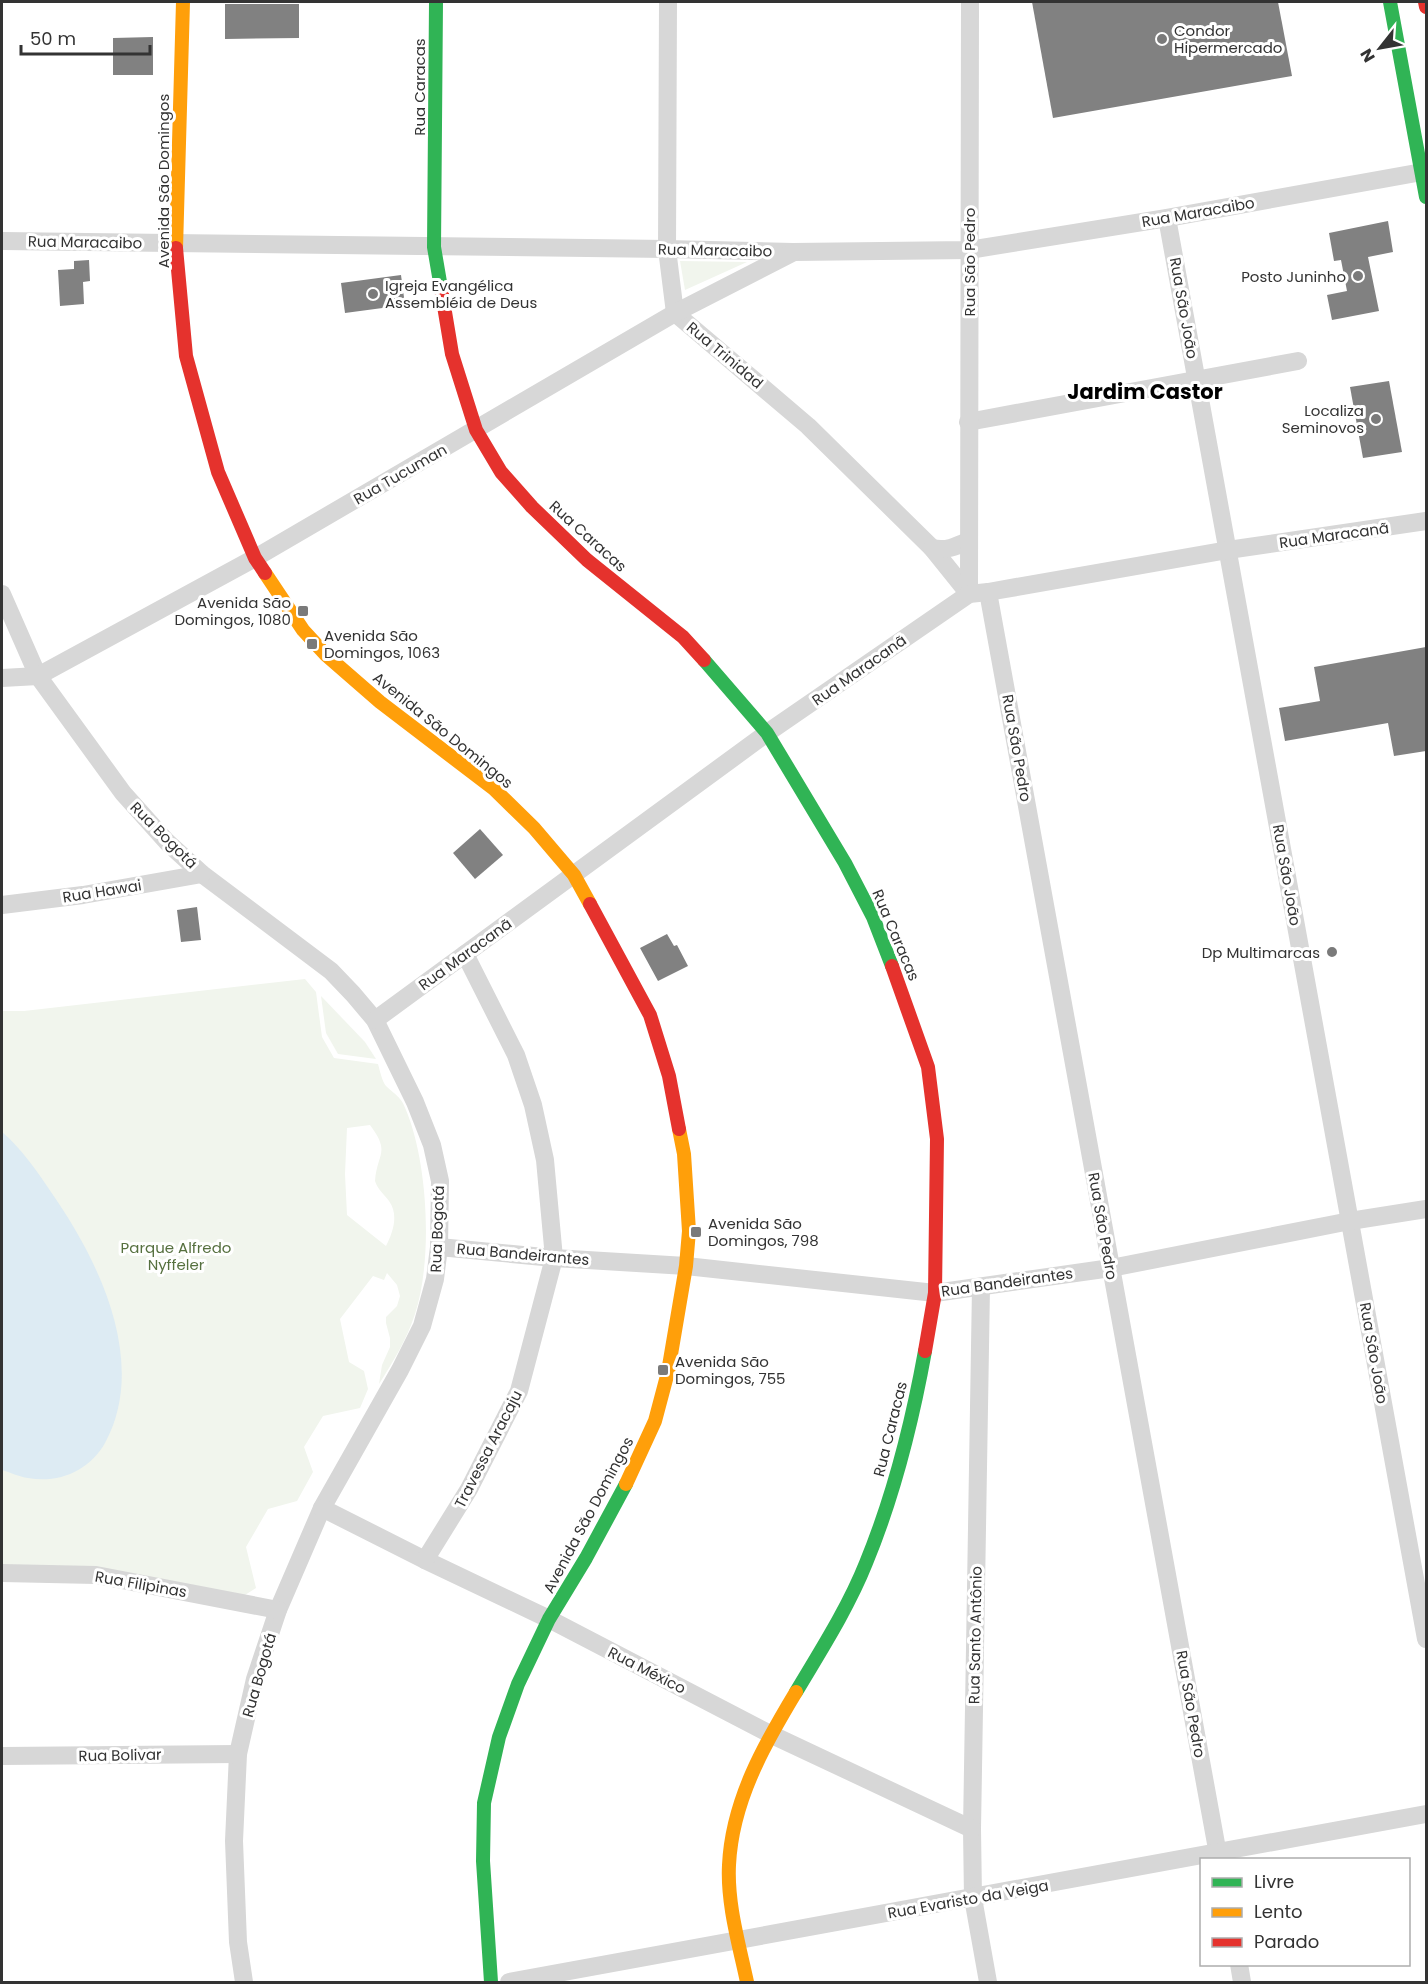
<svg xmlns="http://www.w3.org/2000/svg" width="1428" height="1984" font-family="Poppins,sans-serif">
<rect width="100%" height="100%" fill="#fff"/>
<g fill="#f1f5ed" fill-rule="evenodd">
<polygon points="680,261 747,262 685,290"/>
<path d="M 305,979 L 316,992 L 322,1037 L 334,1058 L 378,1064 C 380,1071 382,1081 386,1086 C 395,1095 401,1096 406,1110 C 428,1163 433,1259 415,1314 C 407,1339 393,1362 379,1384 L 382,1365 L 390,1347 L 390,1338 L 386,1323 L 386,1317 L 397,1306 L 400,1296 L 397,1285 L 387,1273 L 384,1280 L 373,1276 L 340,1319 L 349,1362 L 364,1371 L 368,1389 L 360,1408 L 323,1416 L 304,1447 L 313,1472 L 297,1501 L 268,1509 L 246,1547 L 256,1588 L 245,1595 L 2,1565 L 2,1011 L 24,1011 ZM 370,1125 C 391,1153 377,1153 375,1181 C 378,1190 384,1194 389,1201 C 399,1215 393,1232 386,1246 L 347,1215 L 345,1174 L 347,1128 Z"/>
<polygon points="321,996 365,1042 376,1059 338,1054 326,1033"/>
</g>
<path fill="#ddebf3" d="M 2,1132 C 21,1148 37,1171 51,1192 C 98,1259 149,1362 105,1443 C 90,1470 59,1484 28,1478 C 19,1477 10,1472 2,1470 Z"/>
<g fill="#818181">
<polygon points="1032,2 1278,2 1292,76 1053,118"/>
<polygon points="225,4 299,4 299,38 225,39"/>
<polygon points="153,37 153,75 113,75 113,38"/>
<polygon points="1388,221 1393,252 1368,257 1379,311 1332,320 1327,295 1347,291 1341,260 1334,261 1329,233"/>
<polygon points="89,260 90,281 83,282 84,304 60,306 58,270 74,269 74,261"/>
<polygon points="401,275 405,305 345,313 341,283"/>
<polygon points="1389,381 1402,452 1363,458 1350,387"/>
<polygon points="1426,647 1426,751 1394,756 1388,723 1285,741 1279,708 1320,701 1314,667"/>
<polygon points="480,829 503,855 475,879 453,853"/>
<polygon points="197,907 201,940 181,942 177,910"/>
<polygon points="667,934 674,946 677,945 688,966 658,981 640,948"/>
</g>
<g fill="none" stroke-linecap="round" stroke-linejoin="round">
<g stroke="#d7d7d7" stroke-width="18">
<polyline points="668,2 667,249 675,313 808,426 932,548 969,594"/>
<polyline points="1167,218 1426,1639"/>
<polyline points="2,241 667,249 793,252 969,250 1167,218 1422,172"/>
<polyline points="968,422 1298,361"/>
<path d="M 932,548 C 946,551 955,547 968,541"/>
<polyline points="988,592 1219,1860"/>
<polyline points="2,594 38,676 123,793 167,842 202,874 331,971 353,994 375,1020 415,1102 432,1145 440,1181 439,1247 435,1279 422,1326 400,1370 322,1508 278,1610 255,1679 238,1754 234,1841 238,1942 244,1982"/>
<polyline points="969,594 970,2"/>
<polyline points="2,678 38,676 255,558 675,313 792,253"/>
<polyline points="2,905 83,895 202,874"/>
<polyline points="375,1020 767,733 969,594 988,592 1228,550 1426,521"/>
<polyline points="439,1247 554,1258 686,1266 935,1293 1111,1268 1350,1221 1426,1209"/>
<polyline points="981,1287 972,1829 973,1898 988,1982"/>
<polyline points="322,1508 425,1560 549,1619 770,1734 972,1829"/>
<polyline points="425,1560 469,1489 519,1391 554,1258 545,1160 533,1105 516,1055 465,954"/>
<polyline points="2,1573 96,1575 278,1610"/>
<polyline points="2,1756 238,1754"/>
<polyline points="1239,1964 1242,1982"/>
<polyline points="509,1982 1426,1814"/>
</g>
<g stroke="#30b455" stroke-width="14">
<polyline points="436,2 434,247 441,288"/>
<polyline points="1390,2 1426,197"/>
<polyline points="704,660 767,733 845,863 873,917 892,966"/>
<path d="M 796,1692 C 821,1650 848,1608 866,1563 C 894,1495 912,1423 925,1351"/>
<polyline points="491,1982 483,1861 484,1803 499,1737 518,1684 549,1619 586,1558 626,1484"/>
</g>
<g stroke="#ff9f0a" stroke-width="14">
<polyline points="176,248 183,2"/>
<polyline points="265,573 303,630 326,655 380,702 494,789 534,828 574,875 590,904"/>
<polyline points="626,1484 655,1421 668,1372 686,1266 689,1231 684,1154 679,1129"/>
<path d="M 747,1982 C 739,1944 727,1904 729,1865 C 732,1801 764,1745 796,1692"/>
</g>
<g stroke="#e5322d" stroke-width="14">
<polyline points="1425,2 1426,7"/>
<polyline points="176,248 186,356 218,472 255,558 265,573"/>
<polyline points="441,288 452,354 476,430 501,472 532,507 587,560 683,637 704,660"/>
<polyline points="590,904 650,1015 669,1076 679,1129"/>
<polyline points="892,966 928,1067 937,1139 935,1293 925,1351"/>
</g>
</g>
<g fill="#7a7a7a" stroke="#fff" stroke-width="2">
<circle cx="1162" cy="39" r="6"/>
<circle cx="1358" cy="276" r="6"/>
<circle cx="373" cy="294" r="6"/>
<circle cx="1376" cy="419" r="6"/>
<rect x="297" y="605" width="12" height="12" rx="3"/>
<rect x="306" y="638" width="12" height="12" rx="3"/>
<circle cx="1332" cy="952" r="6"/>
<rect x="690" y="1226" width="12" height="12" rx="3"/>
<rect x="657" y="1364" width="12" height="12" rx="3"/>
</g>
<g text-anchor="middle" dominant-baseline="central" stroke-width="6" stroke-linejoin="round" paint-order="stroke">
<g font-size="15" fill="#333" stroke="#fff" text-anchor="start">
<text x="1174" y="30">Condor<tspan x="1174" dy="17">Hipermercado</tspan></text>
<text x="1346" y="276" text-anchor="end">Posto Juninho</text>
<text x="385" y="285">Igreja Evangélica<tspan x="385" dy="17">Assembléia de Deus</tspan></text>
<text x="1364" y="410" text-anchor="end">Localiza<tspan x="1364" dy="17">Seminovos</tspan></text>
<text x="291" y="602" text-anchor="end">Avenida São<tspan x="291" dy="17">Domingos, 1080</tspan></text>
<text x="324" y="635">Avenida São<tspan x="324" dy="17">Domingos, 1063</tspan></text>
<text x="1320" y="952" text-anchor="end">Dp Multimarcas</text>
<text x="708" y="1223">Avenida São<tspan x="708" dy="17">Domingos, 798</tspan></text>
<text x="675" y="1361">Avenida São<tspan x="675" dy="17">Domingos, 755</tspan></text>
</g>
<g font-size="15" fill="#333" stroke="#fff">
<text transform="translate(419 87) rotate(-90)">Rua Caracas</text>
<text transform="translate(163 181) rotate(-90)">Avenida São Domingos</text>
<text transform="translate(1198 212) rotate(-10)">Rua Maracaibo</text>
<text transform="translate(85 242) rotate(1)">Rua Maracaibo</text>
<text transform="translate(715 250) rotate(1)">Rua Maracaibo</text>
<text transform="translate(969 262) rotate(-90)">Rua São Pedro</text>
<text transform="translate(1184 308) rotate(80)">Rua São João</text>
<text transform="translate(725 355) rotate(40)">Rua Trinidad</text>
<text transform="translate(400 474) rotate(-30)">Rua Tucuman</text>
<text transform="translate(1334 535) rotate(-8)">Rua Maracanã</text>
<text transform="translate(588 536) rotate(42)">Rua Caracas</text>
<text transform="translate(859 670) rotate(-35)">Rua Maracanã</text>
<text transform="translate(443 730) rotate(39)">Avenida São Domingos</text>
<text transform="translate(1017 748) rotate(80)">Rua São Pedro</text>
<text transform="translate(164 835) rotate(45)">Rua Bogotá</text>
<text transform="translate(1287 875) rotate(80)">Rua São João</text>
<text transform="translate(102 891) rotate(-9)">Rua Hawai</text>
<text transform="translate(896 935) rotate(67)">Rua Caracas</text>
<text transform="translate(465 954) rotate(-36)">Rua Maracanã</text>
<text transform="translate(1103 1226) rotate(80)">Rua São Pedro</text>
<text transform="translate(437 1229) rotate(-88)">Rua Bogotá</text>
<text transform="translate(523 1254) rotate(5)">Rua Bandeirantes</text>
<text transform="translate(1007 1282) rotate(-8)">Rua Bandeirantes</text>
<text transform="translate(1374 1353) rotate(80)">Rua São João</text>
<text transform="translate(890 1429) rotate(-76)">Rua Caracas</text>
<text transform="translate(488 1449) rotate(-63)">Travessa Aracaju</text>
<text transform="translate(588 1515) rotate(-62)">Avenida São Domingos</text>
<text transform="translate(141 1584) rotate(10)">Rua Filipinas</text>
<text transform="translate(975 1635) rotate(-89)">Rua Santo Antônio</text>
<text transform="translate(647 1670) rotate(27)">Rua México</text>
<text transform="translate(259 1675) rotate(-74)">Rua Bogotá</text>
<text transform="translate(1191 1704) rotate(80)">Rua São Pedro</text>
<text transform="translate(120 1755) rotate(-1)">Rua Bolivar</text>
<text transform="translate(968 1899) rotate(-10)">Rua Evaristo da Veiga</text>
</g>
<g font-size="15" fill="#56703f" stroke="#fff">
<text x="176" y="1247">Parque Alfredo<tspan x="176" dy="17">Nyffeler</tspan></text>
</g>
<g font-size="21" font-weight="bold" fill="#000" stroke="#fff">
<text x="1145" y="391">Jardim Castor</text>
</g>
</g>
<rect width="1428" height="1984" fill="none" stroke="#333333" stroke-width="6"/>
<rect x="1200" y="1858" width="210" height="108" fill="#ffffff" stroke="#adadad" stroke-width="1.5"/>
<rect x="1212" y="1878" width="30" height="9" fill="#30b455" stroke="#adadad" stroke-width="1.5"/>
<text x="1254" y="1888" font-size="18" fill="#333333">Livre</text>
<rect x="1212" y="1908" width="30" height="9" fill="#ff9f0a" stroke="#adadad" stroke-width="1.5"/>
<text x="1254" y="1918" font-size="18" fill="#333333">Lento</text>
<rect x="1212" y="1938" width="30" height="9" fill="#e5322d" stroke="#adadad" stroke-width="1.5"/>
<text x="1254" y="1948" font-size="18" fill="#333333">Parado</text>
<g transform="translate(1380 48) rotate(239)" stroke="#ffffff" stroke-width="4.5" paint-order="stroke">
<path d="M0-4.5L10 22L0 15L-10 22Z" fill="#333333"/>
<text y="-9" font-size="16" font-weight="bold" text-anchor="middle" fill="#333333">N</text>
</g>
<path d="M21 45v9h129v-9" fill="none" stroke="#333333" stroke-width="3"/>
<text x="30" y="45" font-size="18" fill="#333333" stroke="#ffffff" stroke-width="4.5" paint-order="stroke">50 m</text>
</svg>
